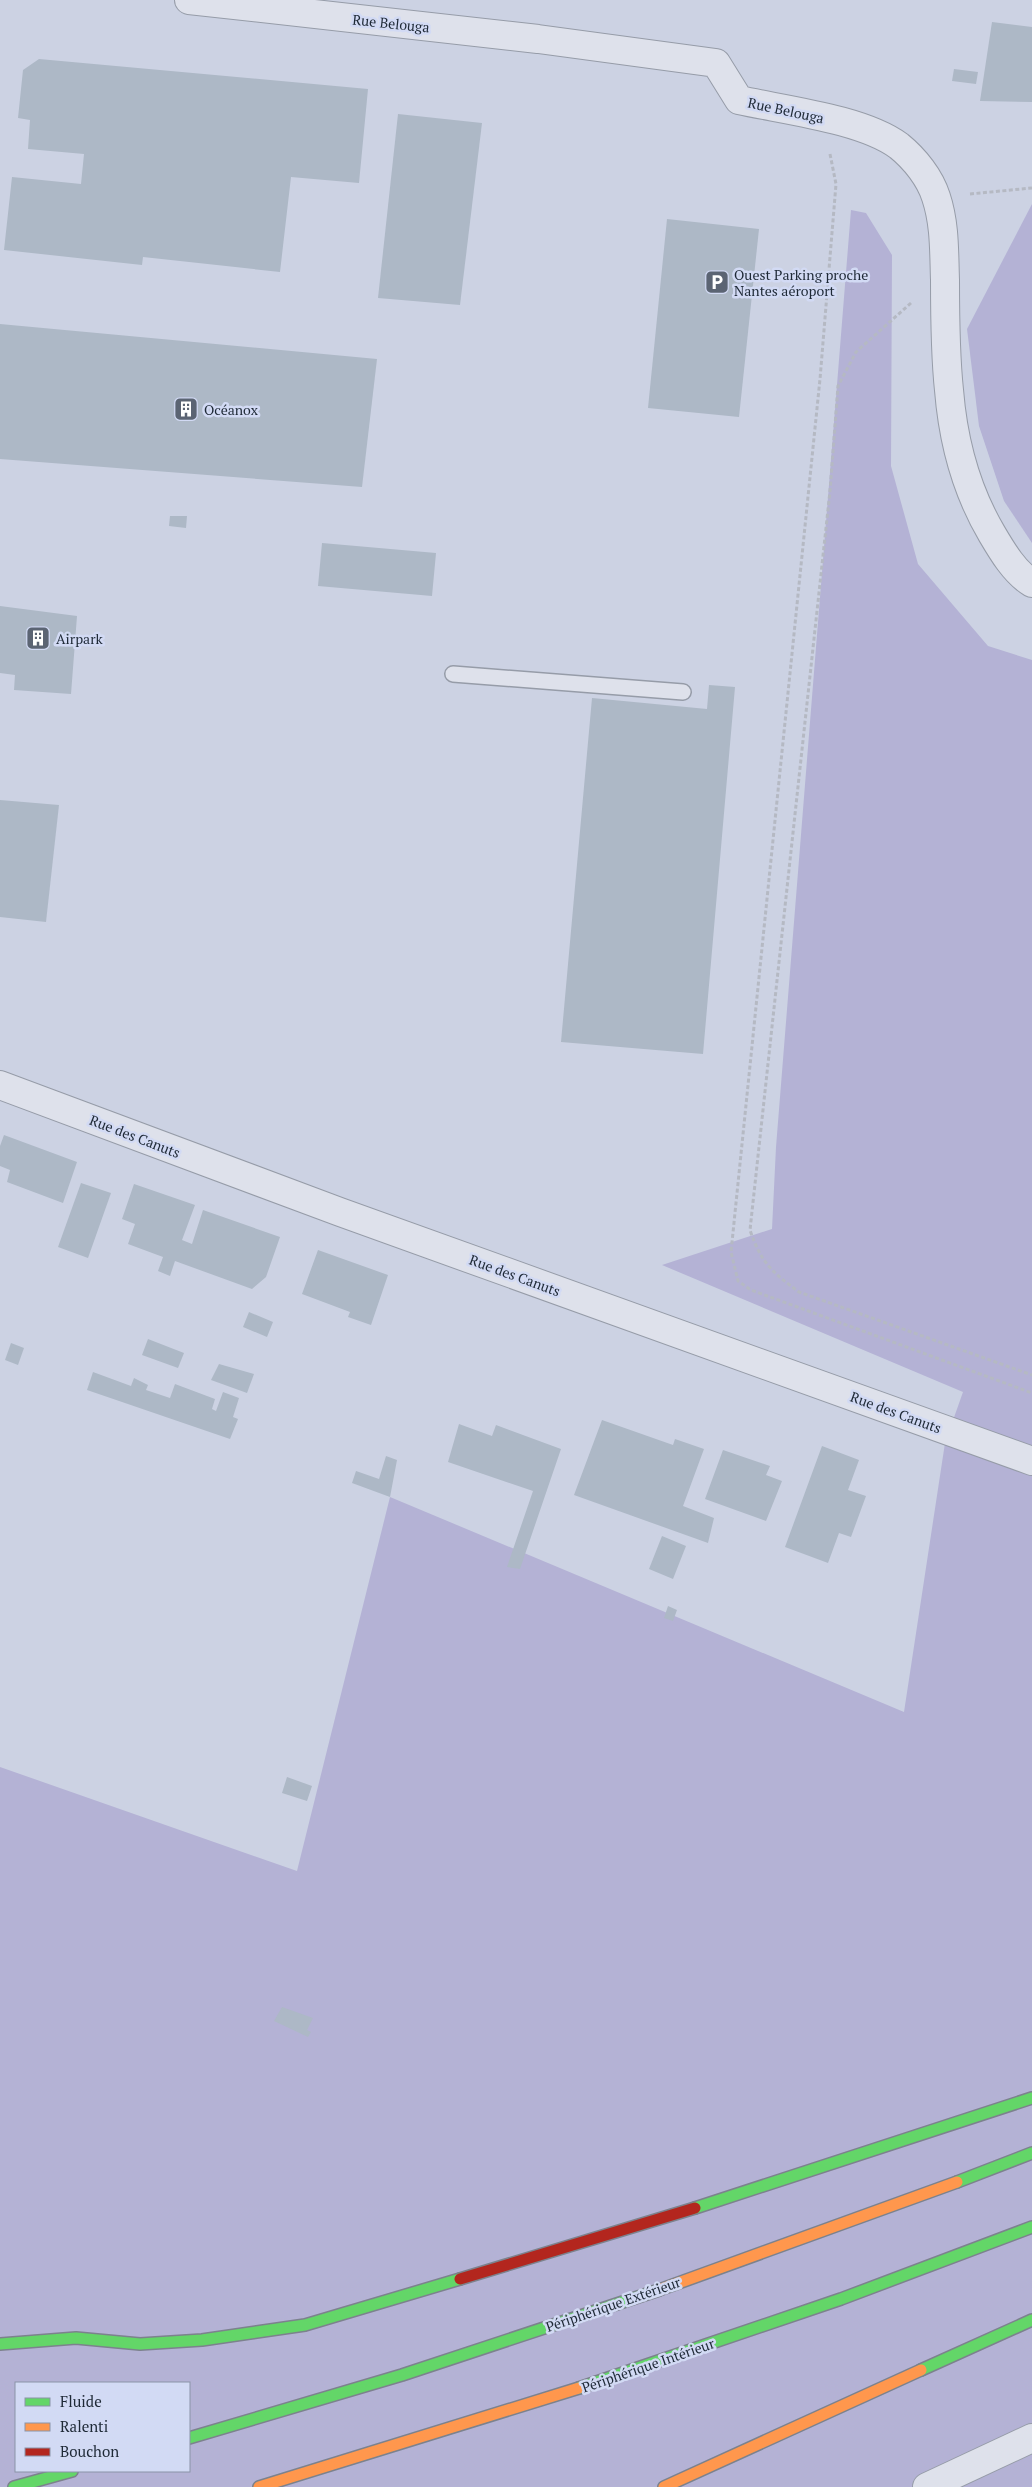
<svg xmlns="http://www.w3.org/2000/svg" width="1032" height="2487" font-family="'PT Serif',serif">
<rect width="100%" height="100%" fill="#ccd2e3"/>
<g fill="#b4b2d5" fill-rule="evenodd">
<polygon points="1032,204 1032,543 1004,501 979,426 967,329"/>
<path d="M 851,210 L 866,213 L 892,255 L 891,466 L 918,564 L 988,646 L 1032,660 L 1032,2487 L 0,2487 L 0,1767 L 297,1871 L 390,1497 L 904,1712 L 945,1443 L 963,1392 L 662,1265 L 772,1229 L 776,1147 ZM 16,2383 L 189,2383 L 189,2471 L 16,2471 Z"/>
</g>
<g fill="#adb8c6">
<polygon points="992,22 1032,27 1032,102 980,101"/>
<polygon points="39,59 368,89 359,183 291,177 280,272 143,257 142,265 4,250 12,177 81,184 84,154 28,149 30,120 18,118 23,70"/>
<polygon points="954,69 978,72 976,84 952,81"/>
<polygon points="398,114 482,123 460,305 378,298"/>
<polygon points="667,219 759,229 739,417 648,408"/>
<polygon points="0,324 377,359 362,487 0,459"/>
<polygon points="170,516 187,516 186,528 169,526"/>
<polygon points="322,543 436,553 432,596 318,586"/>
<polygon points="0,606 77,616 71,694 14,690 15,675 0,673"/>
<polygon points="709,685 735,687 703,1054 561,1042 592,698 707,709"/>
<polygon points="0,800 59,805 46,922 0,917"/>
<polygon points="4,1135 77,1162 63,1203 7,1182 10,1170 0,1166 0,1146"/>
<polygon points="81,1183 111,1193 88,1258 58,1247"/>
<polygon points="134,1184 195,1205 182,1240 192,1244 203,1210 280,1237 266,1277 252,1289 175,1261 170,1276 158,1271 163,1257 128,1244 135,1224 122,1219"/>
<polygon points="318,1250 388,1275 371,1325 348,1317 350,1312 302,1294"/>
<polygon points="249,1312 273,1322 267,1337 243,1327"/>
<polygon points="148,1339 184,1353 178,1368 142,1355"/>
<polygon points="11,1343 24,1348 18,1365 5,1360"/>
<polygon points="219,1364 254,1374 247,1393 211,1380"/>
<polygon points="93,1372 131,1386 134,1378 148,1385 146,1390 170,1398 175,1384 215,1399 212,1409 216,1411 223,1392 239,1398 233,1417 238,1419 230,1439 87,1390"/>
<polygon points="602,1420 673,1445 675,1439 704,1449 683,1506 714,1518 708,1543 574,1495"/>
<polygon points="459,1424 492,1436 496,1425 561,1449 520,1569 507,1567 533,1491 448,1462"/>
<polygon points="822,1446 859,1460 848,1490 866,1496 851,1537 839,1533 828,1563 785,1547"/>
<polygon points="723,1450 770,1466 766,1475 782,1481 766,1521 705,1499"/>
<polygon points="386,1456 397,1460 390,1497 352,1483 356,1471 379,1479"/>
<polygon points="662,1536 686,1546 673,1579 649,1569"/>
<polygon points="668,1606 677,1610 673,1621 664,1618"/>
<polygon points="287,1777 312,1786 307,1801 282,1793"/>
<polygon points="282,2007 313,2018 307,2030 311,2032 308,2037 274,2021"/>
</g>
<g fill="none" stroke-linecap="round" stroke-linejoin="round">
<g stroke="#969ca8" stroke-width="18">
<polyline id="lane" points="453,674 683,692"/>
</g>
<g stroke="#969ca8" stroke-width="30">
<g id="street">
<path d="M 189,0 L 538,39 L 716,63 L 739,100 C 784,110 863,119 899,146 C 915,159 930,178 936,197 C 945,224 944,252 945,280 C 945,317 945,353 949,390 C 953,440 966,490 992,534 C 1002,551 1015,573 1032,583"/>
<polyline points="0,1085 340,1212 1032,1461"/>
<polyline points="927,2487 1032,2438"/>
</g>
</g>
<g stroke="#7c828d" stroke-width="14">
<g id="fast">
<polyline points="957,2182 1032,2153"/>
<polyline points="695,2208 1032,2098"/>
<polyline points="0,2344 76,2338 140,2344 202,2340 305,2325 460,2279"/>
<polyline points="921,2370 1032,2320"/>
<polyline points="579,2388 841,2299 1032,2227"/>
<polyline points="189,2438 402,2375 659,2290"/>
<polyline points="14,2487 72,2471"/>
</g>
</g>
<g stroke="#7c828d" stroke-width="14">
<g id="slow">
<polyline points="659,2290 957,2182"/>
<polyline points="259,2487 579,2388"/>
<polyline points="664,2487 921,2370"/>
</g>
</g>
<g stroke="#7c828d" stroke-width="14">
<polyline id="jam" points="460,2279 695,2208"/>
</g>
<g stroke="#b5b9c3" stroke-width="3" stroke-dasharray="4 2.5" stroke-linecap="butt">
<polyline points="830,154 836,184 820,379 731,1252 738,1281 751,1290 1032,1393"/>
<polyline points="970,194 1032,188"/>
<path d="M 911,303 L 856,352 L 838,386 L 830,491 L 750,1230 C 761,1263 772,1272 799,1292 L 1032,1375"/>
</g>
<use href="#lane" stroke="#dee1eb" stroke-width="15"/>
<use href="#street" stroke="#dee1eb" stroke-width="28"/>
<use href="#fast" stroke="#63d668" stroke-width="11"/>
<use href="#slow" stroke="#ff974d" stroke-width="11"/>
<use href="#jam" stroke="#b3261e" stroke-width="11"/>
</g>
<defs>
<g id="parking-square" transform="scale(1.25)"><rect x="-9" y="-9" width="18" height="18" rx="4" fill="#5b6473" stroke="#d2daf4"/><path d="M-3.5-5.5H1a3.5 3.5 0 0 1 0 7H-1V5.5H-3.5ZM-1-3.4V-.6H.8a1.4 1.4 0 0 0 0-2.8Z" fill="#fff"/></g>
<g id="building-square" transform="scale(1.25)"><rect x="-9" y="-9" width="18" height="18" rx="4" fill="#5b6473" stroke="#d2daf4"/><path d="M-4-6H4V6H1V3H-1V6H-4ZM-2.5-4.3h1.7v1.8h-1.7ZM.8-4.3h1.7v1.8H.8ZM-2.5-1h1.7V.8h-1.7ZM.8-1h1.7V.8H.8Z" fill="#fff"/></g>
</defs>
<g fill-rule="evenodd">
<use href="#parking-square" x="717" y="282"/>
<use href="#building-square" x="186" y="409"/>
<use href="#building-square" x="38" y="638"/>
</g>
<g text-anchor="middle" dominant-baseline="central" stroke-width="5" stroke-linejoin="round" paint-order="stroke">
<g font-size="14" fill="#1e2936" stroke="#d2daf4">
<text transform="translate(391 23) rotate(6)">Rue Belouga</text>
<text transform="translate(786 110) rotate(12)">Rue Belouga</text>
<text transform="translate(135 1136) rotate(21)">Rue des Canuts</text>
<text transform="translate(515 1275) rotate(20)">Rue des Canuts</text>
<text transform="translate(896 1412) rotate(20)">Rue des Canuts</text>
<text transform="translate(613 2304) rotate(-19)">Périphérique Extérieur</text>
<text transform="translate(648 2365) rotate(-19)">Périphérique Intérieur</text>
</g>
<g font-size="14" fill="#1e2936" stroke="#d2daf4" text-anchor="start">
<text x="734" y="274">Ouest Parking proche<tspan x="734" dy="16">Nantes aéroport</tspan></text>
<text x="204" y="409">Océanox</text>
<text x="56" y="638">Airpark</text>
</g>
</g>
<rect x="15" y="2382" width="175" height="90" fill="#d2daf4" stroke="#8a93a8"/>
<rect x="25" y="2398" width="25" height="8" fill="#63d668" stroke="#8a93a8"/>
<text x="60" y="2407" font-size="15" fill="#1e2936">Fluide</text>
<rect x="25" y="2423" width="25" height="8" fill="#ff974d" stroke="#8a93a8"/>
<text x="60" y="2432" font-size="15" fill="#1e2936">Ralenti</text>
<rect x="25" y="2448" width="25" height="8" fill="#b3261e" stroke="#8a93a8"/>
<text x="60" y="2457" font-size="15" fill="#1e2936">Bouchon</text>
</svg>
